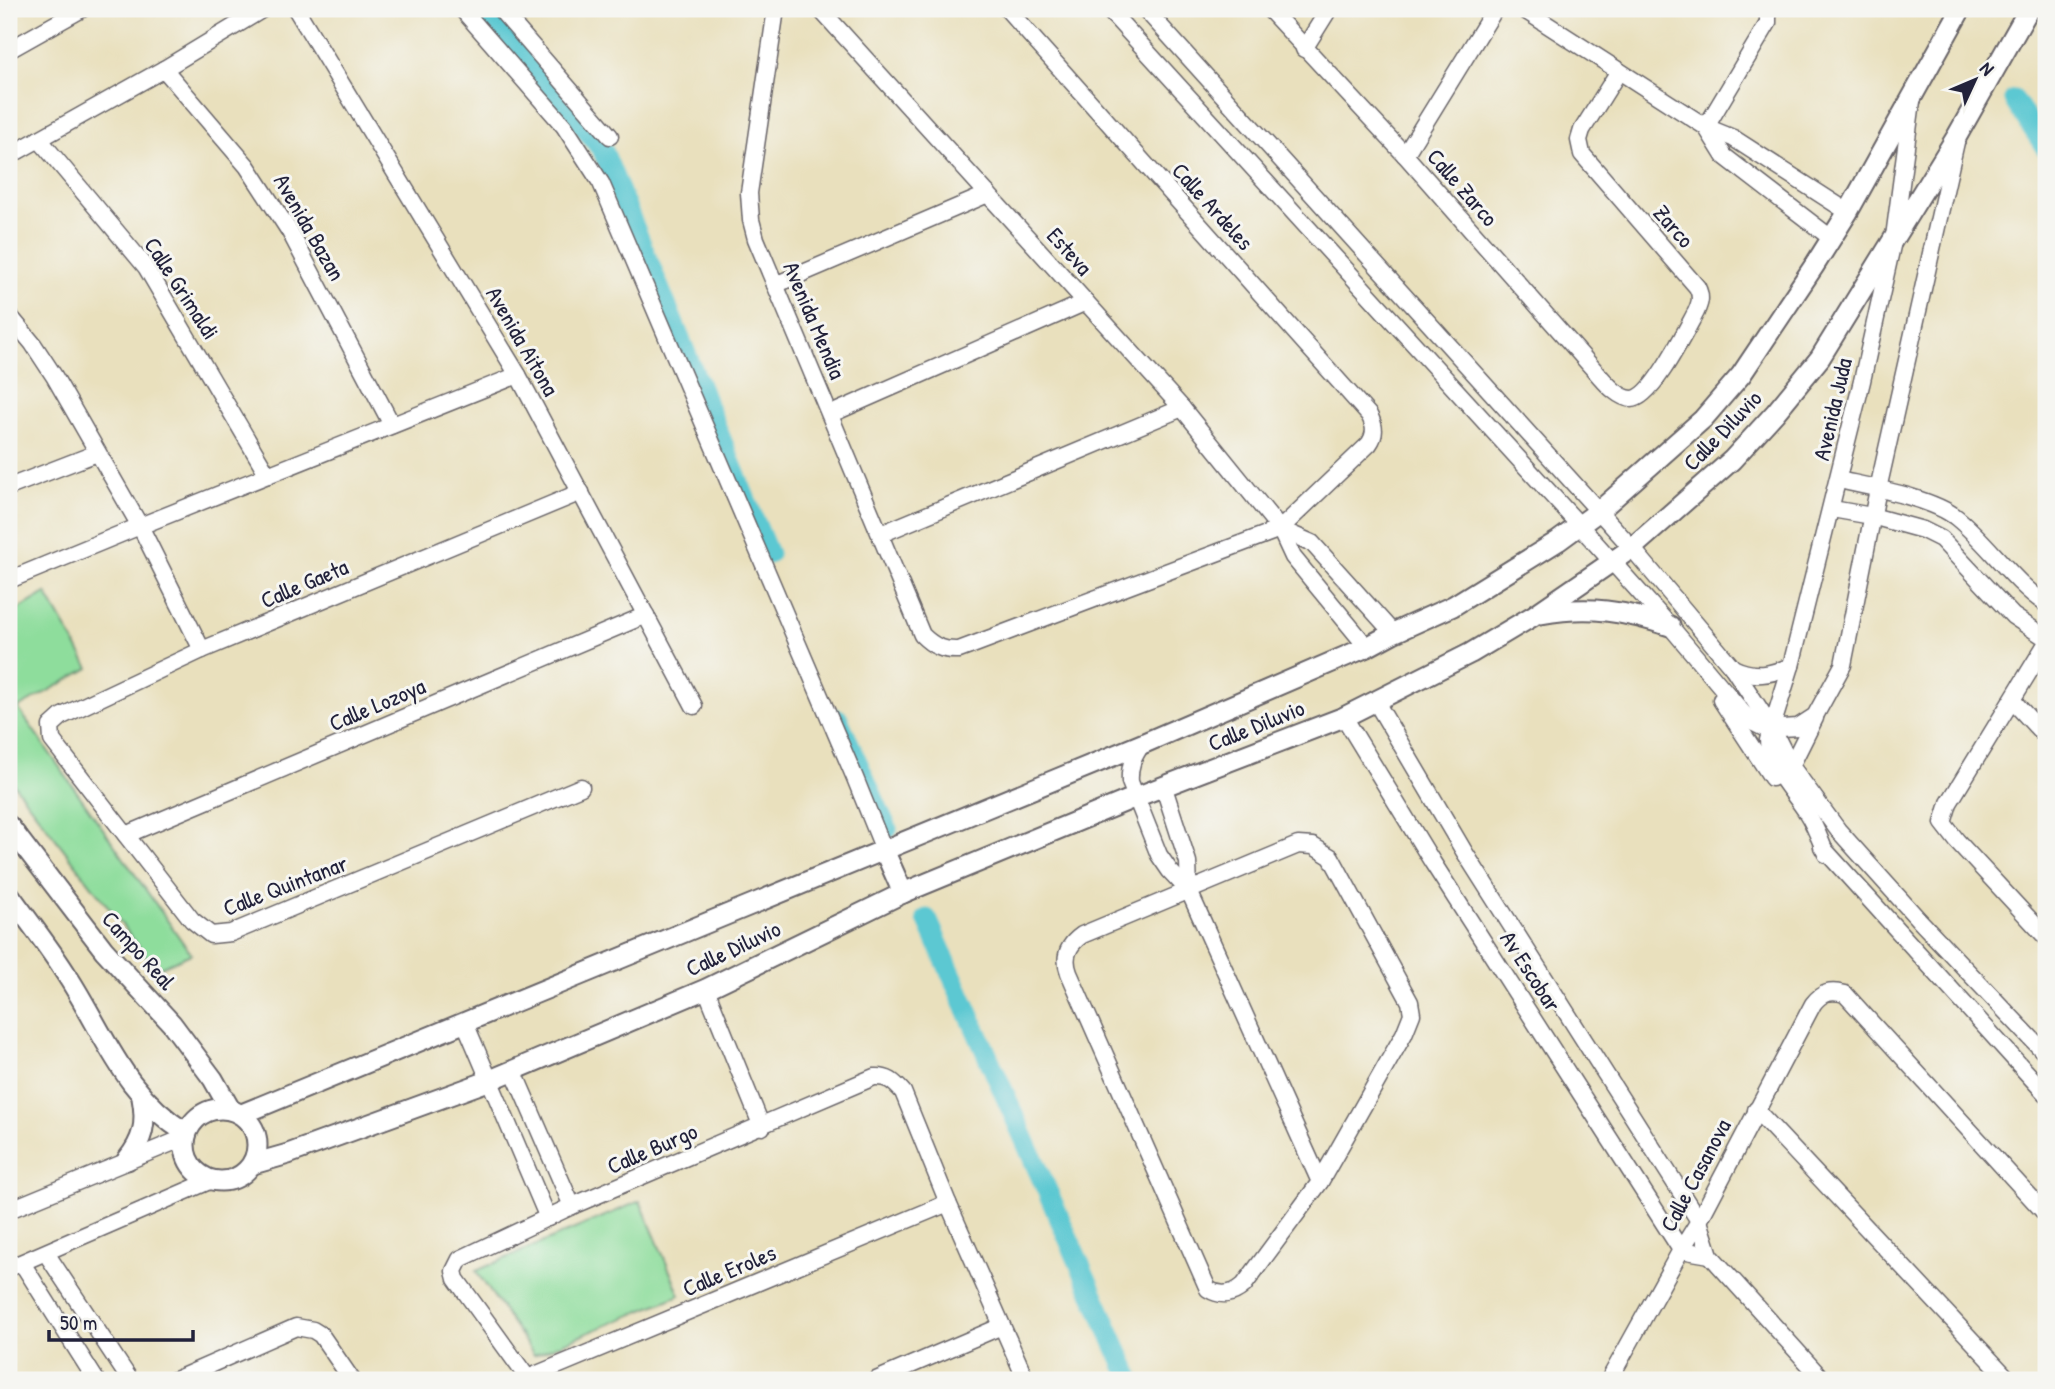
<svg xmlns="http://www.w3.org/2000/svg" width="2055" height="1389" font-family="'Patrick Hand',sans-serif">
<rect width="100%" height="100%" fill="#f6f6f2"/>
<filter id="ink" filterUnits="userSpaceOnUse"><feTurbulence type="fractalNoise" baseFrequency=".0143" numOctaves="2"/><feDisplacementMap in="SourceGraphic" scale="14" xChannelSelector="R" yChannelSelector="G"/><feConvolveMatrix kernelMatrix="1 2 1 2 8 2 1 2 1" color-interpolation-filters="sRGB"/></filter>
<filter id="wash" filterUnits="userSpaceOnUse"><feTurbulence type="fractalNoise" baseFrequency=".00686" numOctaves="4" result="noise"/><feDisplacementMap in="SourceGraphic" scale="28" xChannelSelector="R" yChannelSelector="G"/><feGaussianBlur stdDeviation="1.57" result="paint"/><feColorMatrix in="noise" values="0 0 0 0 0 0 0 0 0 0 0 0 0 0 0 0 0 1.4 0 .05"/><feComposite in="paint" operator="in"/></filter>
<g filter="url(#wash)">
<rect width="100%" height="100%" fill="#e9e0bd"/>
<g fill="#8edd9c" stroke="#58806c" stroke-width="2">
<polygon points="46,593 89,668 18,708 191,954 156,969 9,778 9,615"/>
<polygon points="640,1201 680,1295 534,1355 476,1271"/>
</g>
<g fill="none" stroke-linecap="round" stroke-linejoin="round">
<g stroke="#5bc8d2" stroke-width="21">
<polyline points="479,9 571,111 603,151 768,554"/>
<polyline points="2014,100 2046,148"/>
<polyline points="838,719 887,829"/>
<polyline points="927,919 1131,1380"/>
</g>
</g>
</g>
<g filter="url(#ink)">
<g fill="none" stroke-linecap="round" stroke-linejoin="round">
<g stroke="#686468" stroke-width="19">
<g id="minor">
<polyline points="296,9 518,375 694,706"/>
<polyline points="462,9 564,126 601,183 855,778 884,850"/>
<polyline points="500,9 610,136"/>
<path d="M 776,9 L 749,193 L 751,220 L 756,239 L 922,635 C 933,646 943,651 959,650 L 1280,529 L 1369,444 C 1376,434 1375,426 1369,415 L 1007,9"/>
<polyline points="820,9 1182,408 1280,529 1293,557 1367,647"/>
<polyline points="1108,9 1580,526 1670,626 1743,713 1754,723 1766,729 1798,727 1815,716 1843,665 1878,489 1956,142"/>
<polyline points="1145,9 1632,548 1733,668 1772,728 1791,766 1838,830 1919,920 2046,1054"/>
<path d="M 1269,9 L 1405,155 L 1597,373 C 1606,383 1618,398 1632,399 C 1652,399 1686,330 1696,312 C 1700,303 1702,297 1697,287 L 1582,154 L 1579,140 L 1582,130 L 1619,71"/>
<polyline points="1523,9 1706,127 1733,138 1848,212"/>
<polyline points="1304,49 1329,9"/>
<polyline points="9,50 82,9"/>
<polyline points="164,69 247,166 290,232 392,425"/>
<polyline points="1706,127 1724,156 1831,238"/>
<polyline points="1706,127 1768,23 1768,9"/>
<polyline points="39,139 146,267 268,475"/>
<polyline points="1405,155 1495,9"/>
<polyline points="9,156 164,69 263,9"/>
<polyline points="775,285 988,194"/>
<polyline points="9,315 33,344 54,376 140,526 202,650"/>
<polyline points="831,414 1086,302"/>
<path d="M 1839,480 C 1870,487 1933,498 1957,518 C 1989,544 2011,580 2046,604"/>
<polyline points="9,487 97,453"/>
<polyline points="581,492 202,650 62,716 51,726 52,740 192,920 211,935 231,933 581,787"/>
<polyline points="1832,509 1872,516 1923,530 1941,539 2013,616 2046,638"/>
<polyline points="1280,529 1312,543 1393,633"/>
<polyline points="881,534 1182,408"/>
<polyline points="9,580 140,526 518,375"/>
<polyline points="2046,644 1949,803 1943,823 1957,841 2046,937"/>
<path d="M 1733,668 C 1754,678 1770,675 1791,666"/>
<polyline points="1721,700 1772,778"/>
<polyline points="2013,701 2046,737"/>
<polyline points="1376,702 1465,853 1699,1221 1710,1255 1823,1380"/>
<polyline points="1344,717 1433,863 1681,1250 1710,1255"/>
<path d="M 1142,744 C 1133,757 1129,766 1130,782 L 1159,855 L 1170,871 L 1189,891 L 1320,1182"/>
<polyline points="1791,766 1815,718"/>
<polyline points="1164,788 1188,862 1189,891"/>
<polyline points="126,835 646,615"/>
<path d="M 1298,845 L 1313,846 L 1331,857 L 1410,1002 L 1412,1014 L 1404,1034 L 1320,1182 L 1244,1285 C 1233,1295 1221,1297 1208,1289 L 1069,973 C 1063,957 1068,945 1082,935 Z"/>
<polyline points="1822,847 2046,1094"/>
<path d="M 1826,854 C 1820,840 1815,825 1807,813 C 1793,790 1768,768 1768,740 L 1791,666 L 1862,381 L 1894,237 L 1912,101"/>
<polyline points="706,989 762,1127"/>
<polyline points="465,1023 548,1218"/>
<polyline points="513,1070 572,1206"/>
<polyline points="1756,1110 2009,1380"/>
<polyline points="9,1210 186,1137"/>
<polyline points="46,1253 130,1380"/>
<polyline points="22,1263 96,1380"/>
<polyline points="9,1268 214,1179"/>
<polyline points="528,1378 948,1203"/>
<polyline points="175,1380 296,1327 313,1330 321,1335 352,1380"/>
<path d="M 529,1380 L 456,1279 L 454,1271 L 460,1259 L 572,1206 L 874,1077 C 888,1076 894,1082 903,1092 L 948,1203 L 1026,1380"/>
<polyline points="876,1380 1002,1326"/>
<path d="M 1609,1380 L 1681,1250 L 1699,1221 L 1813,1004 C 1822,992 1831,990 1845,994 L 2046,1214"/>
</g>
</g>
<g stroke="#686468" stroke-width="23">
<g id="tertiary">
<path d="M 1541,614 C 1589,605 1624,611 1670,626"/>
<polyline points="9,826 104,950 172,1024 213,1079 230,1109"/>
<polyline points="884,850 903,893"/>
<path d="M 9,894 C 29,922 50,948 68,977 C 106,1036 123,1093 186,1133"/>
<circle cx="221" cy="1145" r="36"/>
<polyline points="242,1114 1142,744 1367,647 1393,633 1453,606 1558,541 1599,511 1703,419 1741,375 1814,266 1848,212 1961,9"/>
<path d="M 127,1160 C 143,1140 147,1124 142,1098"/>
<polyline points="253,1164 288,1154 488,1081 706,989 903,893 1136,797 1344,717 1471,653 1533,616 1632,548 1732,460 1775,413 1820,358 1957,136 2029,9"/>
</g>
</g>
<use href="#minor" stroke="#fff" stroke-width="16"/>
<use href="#tertiary" stroke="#fff" stroke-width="19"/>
</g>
</g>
<g text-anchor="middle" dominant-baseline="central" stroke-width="6" stroke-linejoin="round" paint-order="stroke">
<g font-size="23" fill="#22223b" stroke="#f6f6f2">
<text transform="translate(1463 187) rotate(49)">Calle Zarco</text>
<text transform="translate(1213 206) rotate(48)">Calle Ardeles</text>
<text transform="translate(1674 226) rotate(49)">Zarco</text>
<text transform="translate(310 227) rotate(60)">Avenida Bazan</text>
<text transform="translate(1070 251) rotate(48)">Esteva</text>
<text transform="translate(182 288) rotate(57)">Calle Grimaldi</text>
<text transform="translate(815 320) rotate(67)">Avenida Mendia</text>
<text transform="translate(523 341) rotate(60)">Avenida Aitona</text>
<text transform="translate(1832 409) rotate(-77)">Avenida Juda</text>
<text transform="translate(1722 430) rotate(-46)">Calle Diluvio</text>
<text transform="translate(304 583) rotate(-23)">Calle Gaeta</text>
<text transform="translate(377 704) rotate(-23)">Calle Lozoya</text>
<text transform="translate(1256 725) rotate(-22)">Calle Diluvio</text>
<text transform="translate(285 885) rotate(-21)">Calle Quintanar</text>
<text transform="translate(733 948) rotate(-25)">Calle Diluvio</text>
<text transform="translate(139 950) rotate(48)">Campo Real</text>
<text transform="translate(1531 971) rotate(57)">Av Escobar</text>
<text transform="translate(652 1148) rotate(-23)">Calle Burgo</text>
<text transform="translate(1695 1175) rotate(-62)">Calle Casanova</text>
<text transform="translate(729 1270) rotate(-23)">Calle Eroles</text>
</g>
</g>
<rect width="2055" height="1389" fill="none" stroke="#f6f6f2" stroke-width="35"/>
<g transform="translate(1975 80) rotate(46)" stroke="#f6f6f2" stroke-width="5" paint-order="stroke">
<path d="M0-5L12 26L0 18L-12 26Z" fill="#22223b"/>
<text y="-10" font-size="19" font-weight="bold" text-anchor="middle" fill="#22223b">N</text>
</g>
<path d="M49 1330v10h144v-10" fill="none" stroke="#22223b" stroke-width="3.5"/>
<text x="60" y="1330" font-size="21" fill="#22223b" stroke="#f6f6f2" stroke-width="5" paint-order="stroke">50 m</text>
</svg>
